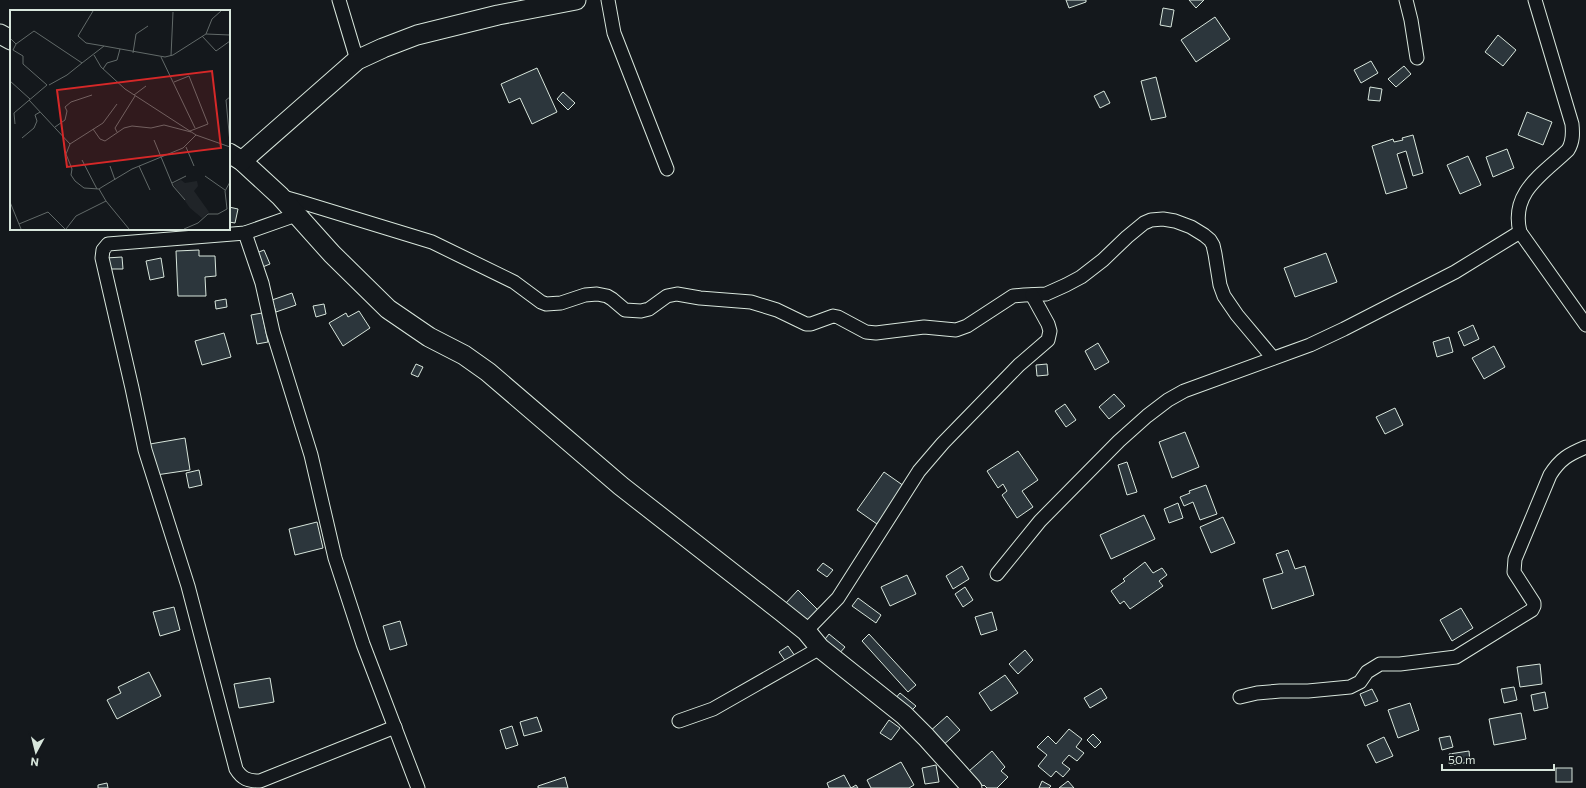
<svg xmlns="http://www.w3.org/2000/svg" width="1586" height="788" font-family="Commissioner,sans-serif">
<rect width="100%" height="100%" fill="#14181c"/>
<g fill="#2c363c" stroke="#d8e6dc">
<polygon points="1066,0 1086,0 1086,2 1069,8"/>
<polygon points="1189,0 1204,0 1196,8"/>
<polygon points="1163,8 1174,10 1171,27 1160,25"/>
<polygon points="1215,17 1230,39 1196,62 1181,40"/>
<polygon points="1498,35 1516,50 1503,66 1485,52"/>
<polygon points="1371,61 1378,73 1361,83 1354,70"/>
<polygon points="1404,66 1411,74 1396,87 1388,79"/>
<polygon points="537,68 557,112 532,124 520,98 509,103 501,84"/>
<polygon points="1156,77 1166,117 1151,120 1141,81"/>
<polygon points="1370,87 1382,89 1380,101 1368,100"/>
<polygon points="1104,91 1110,103 1100,108 1094,96"/>
<polygon points="563,92 575,103 568,110 557,99"/>
<polygon points="1527,112 1552,122 1543,145 1518,135"/>
<polygon points="1413,135 1423,173 1413,176 1406,151 1397,154 1407,188 1386,194 1372,146 1393,139 1394,142 1403,140 1402,138"/>
<polygon points="1507,149 1514,168 1493,177 1486,157"/>
<polygon points="1468,156 1481,185 1460,194 1447,165"/>
<polygon points="229,207 238,209 235,223 229,222"/>
<polygon points="199,250 199,256 215,256 216,276 205,277 206,296 178,296 176,251"/>
<polygon points="264,250 270,264 260,268 254,254"/>
<polygon points="1326,253 1337,282 1295,297 1284,268"/>
<polygon points="122,257 123,269 106,269 106,258"/>
<polygon points="161,258 164,277 150,280 146,261"/>
<polygon points="292,293 296,305 276,312 272,300"/>
<polygon points="226,299 227,307 216,309 215,301"/>
<polygon points="324,304 326,314 316,317 313,306"/>
<polygon points="359,311 370,328 343,346 329,323 346,313 348,317"/>
<polygon points="262,313 268,342 257,344 251,315"/>
<polygon points="1473,325 1479,339 1464,346 1458,332"/>
<polygon points="224,333 231,357 202,365 195,341"/>
<polygon points="1449,337 1453,352 1437,357 1433,342"/>
<polygon points="1098,343 1109,362 1095,370 1085,351"/>
<polygon points="1494,346 1505,367 1484,379 1472,358"/>
<polygon points="416,364 423,367 418,377 411,374"/>
<polygon points="1047,364 1048,375 1037,376 1036,365"/>
<polygon points="1114,394 1125,406 1109,419 1099,407"/>
<polygon points="1065,404 1076,420 1066,427 1055,411"/>
<polygon points="1395,408 1403,425 1385,434 1376,417"/>
<polygon points="1185,432 1199,467 1172,478 1159,442"/>
<polygon points="185,438 190,470 156,475 150,444"/>
<polygon points="1018,451 1038,480 1022,491 1033,507 1017,518 1002,495 1007,491 1003,484 998,488 987,471"/>
<polygon points="1127,462 1137,492 1127,495 1118,465"/>
<polygon points="199,470 202,485 189,488 186,473"/>
<polygon points="884,472 904,486 877,524 857,510"/>
<polygon points="1206,485 1217,514 1200,520 1193,502 1184,506 1180,497 1190,493 1189,491"/>
<polygon points="1178,503 1183,518 1169,523 1164,509"/>
<polygon points="1144,515 1155,539 1111,559 1100,535"/>
<polygon points="1223,517 1235,543 1211,553 1200,527"/>
<polygon points="317,522 323,548 295,555 289,529"/>
<polygon points="1288,550 1295,569 1305,566 1314,595 1272,609 1263,579 1283,573 1276,554"/>
<polygon points="1145,562 1153,573 1162,568 1167,575 1159,581 1163,586 1130,609 1124,601 1120,604 1111,591 1125,581 1123,579"/>
<polygon points="823,563 833,570 827,577 817,570"/>
<polygon points="962,566 969,579 953,589 946,576"/>
<polygon points="907,575 916,594 890,606 881,587"/>
<polygon points="965,587 973,600 963,607 955,594"/>
<polygon points="798,590 818,610 805,623 785,604"/>
<polygon points="858,598 881,615 876,623 852,606"/>
<polygon points="174,607 180,630 160,636 153,612"/>
<polygon points="1461,608 1473,628 1452,641 1440,620"/>
<polygon points="992,612 997,630 981,635 975,617"/>
<polygon points="400,621 407,645 390,650 383,626"/>
<polygon points="829,634 845,647 838,655 822,643"/>
<polygon points="869,634 916,685 908,692 862,641"/>
<polygon points="788,646 795,656 786,662 779,652"/>
<polygon points="1025,650 1033,660 1018,674 1009,664"/>
<polygon points="1540,664 1542,684 1520,687 1517,667"/>
<polygon points="149,672 161,696 117,719 107,700 121,693 118,687"/>
<polygon points="1005,675 1018,693 991,711 979,693"/>
<polygon points="270,678 274,702 239,708 234,684"/>
<polygon points="1514,687 1517,700 1504,703 1501,689"/>
<polygon points="1101,688 1107,698 1090,708 1084,698"/>
<polygon points="1372,689 1378,701 1365,706 1360,694"/>
<polygon points="1545,692 1548,708 1534,711 1531,695"/>
<polygon points="900,693 916,706 909,713 894,700"/>
<polygon points="1410,703 1419,730 1398,738 1388,710"/>
<polygon points="1521,713 1526,739 1494,745 1489,719"/>
<polygon points="947,716 960,730 941,747 928,733"/>
<polygon points="537,717 542,731 524,736 520,722"/>
<polygon points="889,720 900,728 891,740 880,733"/>
<polygon points="512,726 518,745 506,749 500,730"/>
<polygon points="1069,729 1082,739 1076,747 1084,753 1077,761 1069,755 1062,763 1070,769 1063,777 1056,771 1051,777 1038,766 1047,755 1037,747 1048,736 1056,744"/>
<polygon points="1093,734 1101,742 1095,748 1087,740"/>
<polygon points="1450,736 1453,747 1442,750 1439,738"/>
<polygon points="1384,737 1393,756 1376,763 1367,745"/>
<polygon points="992,751 1005,767 1001,771 1008,777 997,788 987,788 984,785 983,786 969,771"/>
<polygon points="1469,751 1470,762 1450,765 1449,754"/>
<polygon points="901,762 914,785 909,788 871,788 867,780"/>
<polygon points="936,765 939,782 925,784 922,768"/>
<rect x="1556" y="768" width="16" height="14"/>
<polygon points="844,775 851,788 856,785 858,788 829,788 827,783"/>
<polygon points="565,777 568,788 538,788 538,786"/>
<polygon points="1042,781 1051,786 1049,788 1039,788"/>
<polygon points="1068,781 1074,788 1059,788"/>
<polygon points="107,783 108,788 98,788 98,785"/>
</g>
<g fill="none" stroke-linecap="round" stroke-linejoin="round">
<g stroke="#d8e6dc" stroke-width="15">
<g id="street">
<polyline points="339,0 357,60"/>
<polyline points="608,0 614,33 667,169"/>
<polyline points="1406,0 1411,20 1417,58"/>
<path d="M 1535,0 L 1572,124 C 1573,134 1573,142 1568,150 C 1543,174 1510,192 1520,232 L 1586,325"/>
<polyline points="280,196 301,202 432,242 514,282 541,302 546,304 561,303 585,295 597,294 607,296 612,299 625,310 641,311 649,309 667,296 677,294 700,298 751,302 777,310 806,324 811,324 833,316 838,317 866,332 876,333 924,327 956,330 967,326 1013,296 1024,295 1046,294 1066,285 1081,277 1103,260 1127,237 1144,223 1151,220 1163,219 1175,221 1191,227 1204,235 1210,240 1213,245 1215,254 1220,285 1224,296 1237,315 1273,358"/>
<path d="M 296,215 L 245,233 L 108,244 L 103,250 L 102,258 L 132,388 L 145,450 L 188,586 L 236,769 C 242,779 248,781 260,781 L 395,727"/>
<polyline points="245,233 262,283 273,332 311,455 335,558 363,644 418,788"/>
<polyline points="997,574 1040,521 1119,441 1147,416 1168,400 1184,391 1310,345 1344,329 1455,272 1520,232"/>
<polyline points="806,631 838,598 919,471 943,443 1019,365 1048,340 1050,331 1048,324 1032,295"/>
<path d="M 1240,697 L 1257,693 L 1280,691 L 1308,691 L 1350,687 L 1360,682 L 1367,672 L 1380,664 L 1400,664 L 1456,657 L 1532,610 L 1534,606 L 1534,603 L 1514,572 L 1515,559 L 1550,475 C 1560,459 1569,454 1586,447"/>
<polyline points="679,721 713,709 820,648"/>
</g>
</g>
<g stroke="#d8e6dc" stroke-width="21">
<g id="secondary">
<polyline points="0,34 11,40"/>
<polyline points="229,153 242,161 280,196 332,254 388,309 429,337 464,355 488,372 621,486 781,611 806,631 820,648 904,715 926,737 972,788"/>
<polyline points="242,161 357,60 383,48 417,35 498,15 576,0"/>
</g>
</g>
<use href="#street" stroke="#14181c" stroke-width="13"/>
<use href="#secondary" stroke="#14181c" stroke-width="19"/>
</g>
<g transform="translate(10 10)">
<rect width="220" height="220" fill="#14181c"/>
<path d="M 171,170 L 175,173 L 187,171 L 188,176 L 184,181 L 199,202 L 192,208 L 180,198 L 163,174 Z" fill="#202428"/>
<path fill="none" stroke="#626a69" stroke-width="1" d="M 83,1 L 68,26 L 76,33 L 94,36M 196,24 L 202,9 L 211,1M 192,26 L 206,41 L 220,31M 0,28 L 6,34 L 24,21 L 72,53 L 94,36 L 155,47 L 163,45 L 196,24 L 220,25M 123,43 L 126,24 L 138,16M 84,45 L 91,57 L 115,79 L 186,125 L 220,137M 161,46 L 163,2M 151,47 L 185,118M 93,59 L 97,53 L 107,50 L 110,39M 0,71 L 20,89M 164,72 L 179,66 L 198,114 L 180,121M 39,75 L 57,65 L 72,53M 124,85 L 136,76M 220,87 L 216,90 L 220,133M 19,90 L 60,134 L 56,144 L 62,159 L 61,165 L 65,171 L 74,178 L 89,179M 5,114 L 4,103 L 37,75 L 13,54 L 13,46 L 3,40 L 6,34M 45,117 L 55,110 L 57,101 L 55,97 L 61,92 L 82,85M 83,119 L 90,129 L 95,131 L 114,118 L 122,116 L 141,118 L 154,115 L 181,122M 107,122 L 105,118 L 125,86M 12,128 L 24,118 L 27,111 L 25,105 L 30,102M 144,130 L 163,176 L 175,190M 60,134 L 93,113 L 107,94M 176,137 L 184,156M 72,150 L 87,179M 100,156 L 105,170M 129,156 L 140,180M 195,166 L 215,180M 162,173 L 176,166M 96,191 L 119,219M 0,192 L 11,219M 9,214 L 38,202 L 55,219M 56,219 L 66,206 L 96,191 L 89,179 L 92,177 L 122,159 L 173,138 L 186,125M 174,219 L 188,213 L 198,204 L 208,204 L 217,199 L 215,181 L 220,172"/>
<path fill="#d62828" fill-opacity="0.15" stroke="#d62828" stroke-width="2" d="M 202,61 L 211,138 L 57,157 L 47,80 Z"/>
<rect width="220" height="220" fill="none" stroke="#d8e6dc" stroke-width="2"/>
</g>
<g transform="translate(36 752) rotate(187)" stroke="#14181c" stroke-width="3" paint-order="stroke">
<path d="M0-3L7 15L0 10L-7 15Z" fill="#d8e6dc"/>
<text y="-6" font-size="11" font-weight="bold" text-anchor="middle" fill="#d8e6dc">N</text>
</g>
<path d="M1442 764v6h112v-6" fill="none" stroke="#d8e6dc" stroke-width="2"/>
<text x="1448" y="764" font-size="12" fill="#d8e6dc" stroke="#14181c" stroke-width="3" paint-order="stroke">50 m</text>
</svg>
